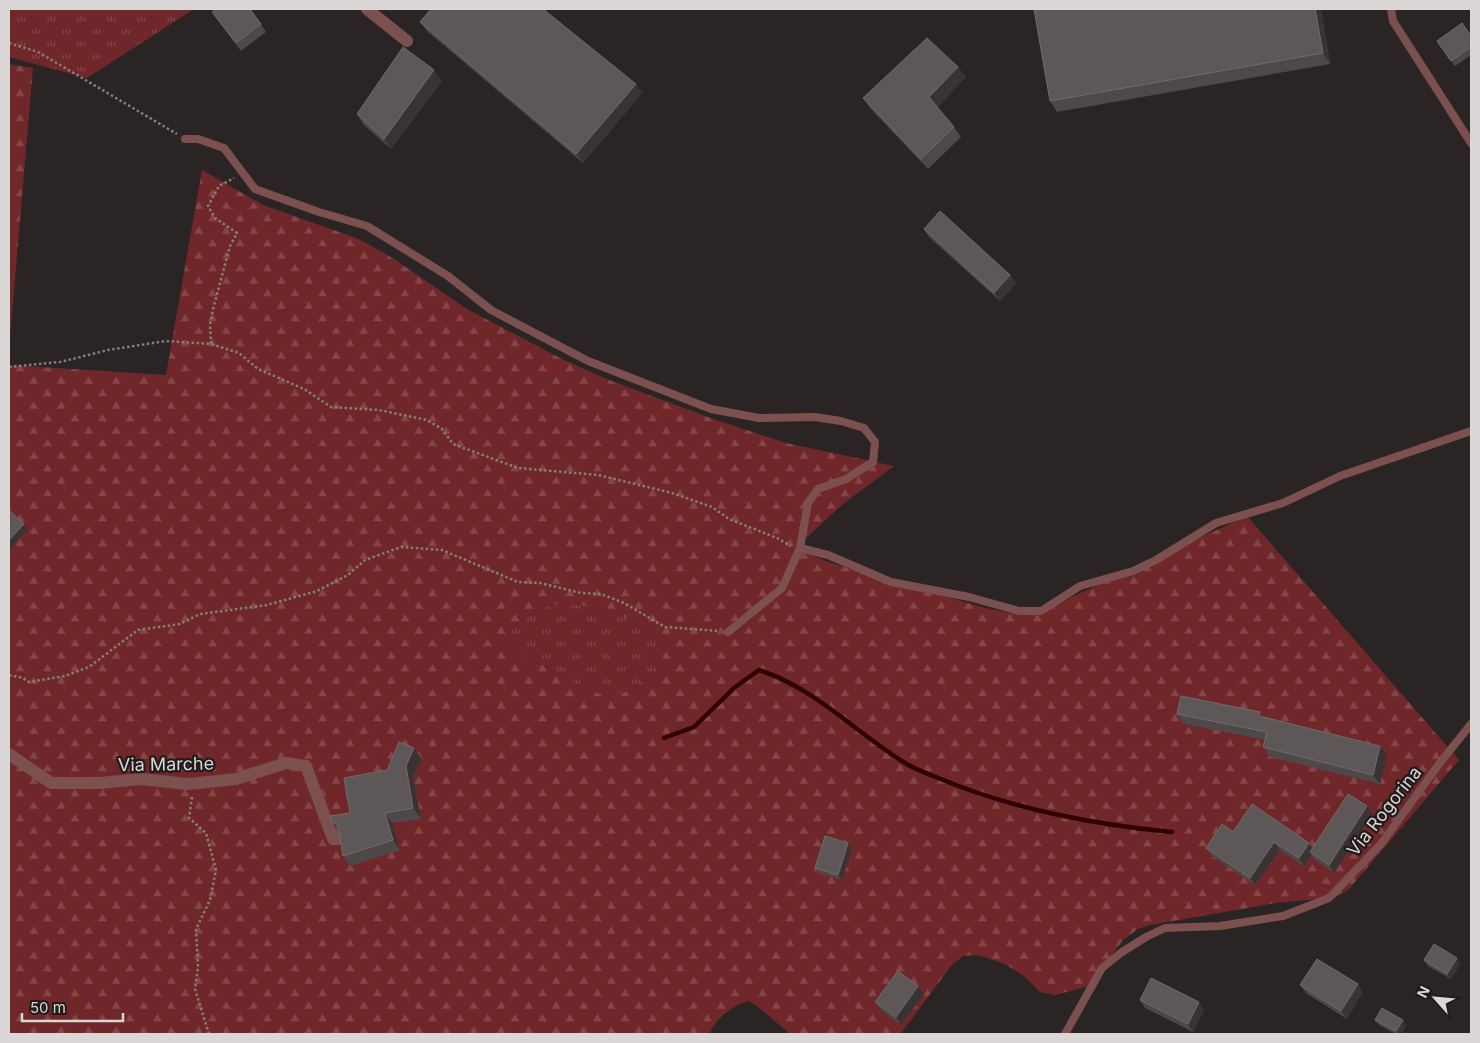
<svg xmlns="http://www.w3.org/2000/svg" width="1480" height="1043" font-family="Inter,sans-serif">
<defs>
<pattern id="grass-tufts" width="24" height="20" patternUnits="userSpaceOnUse" patternTransform="scale(1.25)"><rect width="24" height="20" fill="#70272a"/><path d="M3 7l-1-3M5 7V3M7 7l1-3M15 17l-1-3M17 17v-4M19 17l1-3" fill="none" stroke="#844648"/></pattern>
<pattern id="forest-firs" width="22" height="20" patternUnits="userSpaceOnUse" patternTransform="scale(1.25)"><rect width="22" height="20" fill="#70272a"/><path d="M5 1l3.5 6h-7zM16 11l3.5 6h-7z" fill="#844648"/></pattern>
</defs>
<rect width="100%" height="100%" fill="#2b2424"/>
<g fill="url(#grass-tufts)">
<polygon points="9,9 194,9 87,78 9,57"/>
<path d="M 571,604 C 592,605 682,627 661,662 C 656,669 650,675 643,681 C 607,714 575,681 541,664 C 532,659 514,657 508,647 C 498,632 533,611 545,607 C 553,604 562,604 571,604 Z"/>
</g>
<g fill="url(#forest-firs)" fill-rule="evenodd">
<polygon points="9,64 33,68 9,349"/>
<path d="M 202,170 L 263,205 L 359,239 L 394,259 L 467,309 L 562,359 L 609,380 L 708,417 L 786,443 L 894,466 L 843,504 L 804,540 L 804,552 L 828,562 L 985,608 L 1011,613 L 1031,612 L 1048,608 L 1247,516 L 1459,760 L 1349,889 L 1337,896 L 1329,898 L 1276,903 L 1150,925 L 1138,929 L 1123,940 L 1093,981 L 1086,987 L 1055,995 L 1040,992 L 1024,976 L 1005,964 L 978,955 L 963,956 L 951,966 L 902,1032 L 899,1034 L 790,1034 L 757,1006 L 748,1001 C 731,1007 717,1017 709,1034 L 9,1034 L 9,365 L 166,375 ZM 571,604 C 592,605 682,627 661,662 C 656,669 650,675 643,681 C 607,714 575,681 541,664 C 532,659 514,657 508,647 C 498,632 533,611 545,607 C 553,604 562,604 571,604 Z"/>
</g>
<g fill="none" stroke-linecap="round" stroke-linejoin="round">
<path stroke="#300005" stroke-width="4.5" d="M 664,738 L 694,727 L 734,688 L 759,670 C 815,688 856,733 905,763 C 915,769 926,773 936,777 C 1008,808 1095,825 1172,832"/>
<g stroke="#847e7e" stroke-width="2.5" stroke-dasharray="2.5 2.5" stroke-linecap="butt">
<polyline points="9,43 38,52 177,134"/>
<polyline points="211,344 210,325 213,309 230,246 237,233 215,218 208,206 219,186 234,178"/>
<polyline points="9,367 60,362 108,350 166,341 211,344 239,353 258,369 304,389 331,407 379,410 427,420 442,429 453,444 518,468 598,475 672,493 712,507 729,519 777,538 791,546"/>
<polyline points="9,675 23,678 29,682 65,676 89,667 138,630 180,624 200,614 267,605 317,591 348,575 365,560 401,547 442,550 518,582 540,583 581,593 601,594 624,603 665,627 719,631"/>
<polyline points="192,797 189,818 206,833 216,870 210,900 196,929 198,967 195,989 209,1034"/>
</g>
<g stroke="#7b504f" stroke-width="8">
<polyline points="1391,9 1393,21 1471,143"/>
<polyline points="185,139 198,139 224,148 255,189 319,212 367,226 448,276 491,310 588,361 711,409 759,418 815,417 841,421 864,428 875,442 873,462 846,479 818,489 808,503 800,548 782,588 728,632"/>
<polyline points="800,548 828,555 891,582 969,597 1019,611 1041,611 1080,586 1133,571 1156,560 1216,523 1283,503 1340,476 1471,431"/>
<polyline points="1065,1034 1102,968 1122,952 1146,937 1165,928 1220,926 1283,916 1329,898 1381,844 1439,764 1471,724"/>
</g>
<g stroke="#7b504f" stroke-width="12">
<polyline points="367,9 407,41"/>
<polyline points="9,754 51,783 100,783 141,779 188,784 236,779 286,763 306,766 333,839 338,839"/>
</g>
</g>
<g fill="#4f4848">
<polygon points="1034,9 1321,9 1330,64 1057,112 1050,101"/>
<polygon points="212,12 261,24 266,32 241,51"/>
<polygon points="420,22 636,84 642,93 583,163 427,31"/>
<polygon points="1471,36 1471,55 1455,66 1437,41"/>
<polygon points="966,77 937,107 954,127 961,137 928,169 871,109 863,98"/>
<polygon points="442,81 391,149 364,125 357,114"/>
<polygon points="924,229 1010,275 1016,283 1000,301 929,237"/>
<polygon points="1177,714 1263,716 1387,755 1380,784 1270,757 1263,747 1265,740 1184,724"/>
<polygon points="422,759 413,777 421,819 392,823 400,850 350,866 343,856 339,831 332,821 350,813 387,770"/>
<polygon points="1372,814 1334,873 1315,860 1312,855 1304,866 1280,850 1255,885 1212,856 1206,848 1233,832 1309,843 1313,848"/>
<polygon points="848,843 852,849 842,880 819,873 815,868"/>
<polygon points="1424,960 1460,964 1451,979 1428,966"/>
<polygon points="1300,985 1363,992 1347,1019 1306,993"/>
<polygon points="924,994 901,1025 881,1010 875,1002"/>
<polygon points="1140,1000 1204,1010 1193,1032 1145,1008"/>
<polygon points="1375,1020 1406,1025 1401,1034 1396,1034 1379,1025"/>
</g>
<g fill="#3a3333">
<polygon points="1315,9 1321,9 1330,64 1323,53"/>
<polygon points="958,67 966,77 937,108 929,97"/>
<polygon points="434,70 442,81 391,149 384,139"/>
<polygon points="636,84 642,93 583,163 576,154"/>
<polygon points="1010,275 1016,283 1000,301 994,293"/>
<polygon points="24,524 28,529 9,550 9,540"/>
<polygon points="1380,746 1387,755 1380,784 1373,775"/>
<polygon points="414,748 422,759 413,777 421,819 413,808 406,766"/>
<polygon points="1367,806 1372,814 1334,873 1329,865"/>
<polygon points="385,813 392,823 400,850 393,840"/>
<polygon points="1274,842 1280,850 1255,885 1250,878"/>
<polygon points="848,843 852,849 842,880 838,875"/>
<polygon points="1309,843 1314,851 1310,852 1312,855 1304,866 1299,858"/>
<polygon points="1457,958 1460,964 1451,979 1447,974"/>
<polygon points="1358,984 1363,992 1347,1019 1341,1011"/>
<polygon points="918,986 924,994 901,1025 896,1017"/>
<polygon points="1199,1002 1204,1010 1193,1032 1188,1024"/>
<polygon points="1403,1020 1406,1025 1401,1034 1398,1034 1396,1031"/>
</g>
<g fill="#5e5757" stroke="#726b6b">
<polygon points="217,9 250,9 261,24 236,43 212,12"/>
<polygon points="431,9 543,9 636,84 576,154 420,22"/>
<polygon points="1034,9 1315,9 1323,53 1050,101"/>
<polygon points="1462,23 1471,36 1471,47 1451,61 1437,41"/>
<polygon points="927,38 958,67 929,97 954,127 921,159 863,98"/>
<polygon points="403,47 434,70 384,139 357,114"/>
<polygon points="940,211 1010,275 994,293 924,229"/>
<polygon points="9,510 24,524 9,540"/>
<polygon points="1181,696 1260,712 1259,716 1380,746 1373,775 1263,747 1267,732 1177,714"/>
<polygon points="399,742 414,748 406,766 413,808 385,813 393,840 343,856 338,825 332,821 330,816 350,813 344,778 387,770"/>
<polygon points="1348,794 1367,806 1329,865 1310,852"/>
<polygon points="1252,804 1309,843 1299,858 1274,842 1250,878 1206,848 1222,824 1233,832"/>
<polygon points="825,836 848,843 838,875 815,868"/>
<polygon points="1434,944 1457,958 1447,974 1424,960"/>
<polygon points="1317,959 1358,984 1341,1011 1300,985"/>
<polygon points="898,971 918,986 896,1017 875,1002"/>
<polygon points="1151,978 1199,1002 1188,1024 1140,1000"/>
<polygon points="1382,1008 1403,1020 1396,1031 1375,1020"/>
</g>
<g text-anchor="middle" dominant-baseline="central" stroke-width="4.5" stroke-linejoin="round" paint-order="stroke">
<g font-size="18" fill="#dcd7d7" stroke="#211b1b">
<text transform="translate(166 764) rotate(-1)">Via Marche</text>
<text transform="translate(1384 811) rotate(-52)">Via Rogorina</text>
</g>
</g>
<rect width="1480" height="1043" fill="none" stroke="#dcd7d7" stroke-width="20"/>
<g transform="translate(1435 998) rotate(297)" stroke="#211b1b" stroke-width="4" paint-order="stroke">
<path d="M0-4L9 19L0 12L-9 19Z" fill="#dcd7d7"/>
<text y="-8" font-size="14" font-weight="bold" text-anchor="middle" fill="#dcd7d7">N</text>
</g>
<path d="M22 1013v8h101v-8" fill="none" stroke="#dcd7d7" stroke-width="2.5"/>
<text x="30" y="1013" font-size="15" fill="#dcd7d7" stroke="#211b1b" stroke-width="4" paint-order="stroke">50 m</text>
</svg>
